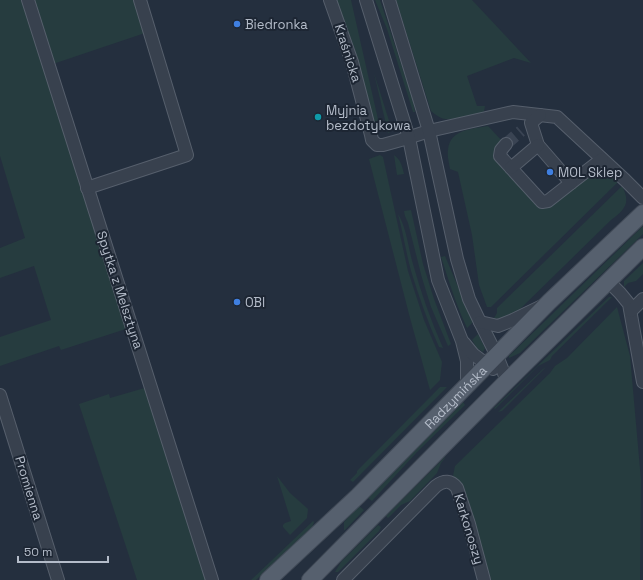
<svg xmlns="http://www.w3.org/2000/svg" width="643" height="580" font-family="'Space Grotesk',sans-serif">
<rect width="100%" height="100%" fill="#242f3e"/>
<g fill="#263c3f">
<polygon points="0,0 24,0 129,328 61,350 59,346 0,366 0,337 51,320 34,266 0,278 0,248 25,238 0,156"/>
<polygon points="33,0 134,0 145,33 53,64"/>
<polygon points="336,0 351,0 380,128 378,132 375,132 354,47"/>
<polygon points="375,0 380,0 413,100 415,112 413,112 387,29"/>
<path d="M 396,0 L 472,0 L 531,63 L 514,58 L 467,76 L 477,106 L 485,106 L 484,111 L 480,114 C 471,116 453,120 445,119 C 439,118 435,114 431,111 Z"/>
<polygon points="374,73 391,127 390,132 388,133"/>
<path d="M 488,126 L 503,142 L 497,148 L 538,203 C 552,195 582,173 596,172 C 605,171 612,176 618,182 L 491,307 L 487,307 L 479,285 L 472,235 L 458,172 L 450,169 C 449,162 447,156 448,150 C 450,129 472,129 488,126 Z"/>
<polygon points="380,155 383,157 408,271 424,320 442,362 440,380 430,390 410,318 369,159"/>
<path d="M 394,155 C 401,160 402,166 404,174 L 397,175 Z"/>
<path d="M 622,186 C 631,203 625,210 611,220 L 515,314 L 500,319 L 494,318 L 497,313 L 497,308 Z"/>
<polygon points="411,210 423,264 434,299 451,344 448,346 431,307 422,278 408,223 405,216 404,211"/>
<path d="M 398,214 C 407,229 408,247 413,264 C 421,293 431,321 443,348 L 439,347 C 428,323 419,297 411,271 C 406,252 403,233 398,214 Z"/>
<polygon points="643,226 643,234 520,353 509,358 509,356"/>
<path d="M 445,256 L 473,322 L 467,328 C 456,305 449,281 441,257 Z"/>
<polygon points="643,263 643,274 636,281 628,283 624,287 624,281"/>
<polygon points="609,297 612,297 552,356 550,360 538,366 495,409 494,408"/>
<polygon points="617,307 630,356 641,480 640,580 486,580 460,482 453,476 455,466 550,373 555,366 567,358"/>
<polygon points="478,334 485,348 483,352 477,348 472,340"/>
<polygon points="546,367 502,411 498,412 543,369"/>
<polygon points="148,387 207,580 137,580 79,404 109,394 110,398"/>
<polygon points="440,387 447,387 353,482 350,480 357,473 357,471"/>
<polygon points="463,402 465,405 417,452 372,501 368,498"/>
<polygon points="445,457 445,458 441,463 437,473 410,501 401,505 388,518 386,516"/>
<polygon points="277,476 290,493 308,509 307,518 290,535 283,527 283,525 285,523 291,521"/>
<polygon points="359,506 364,510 345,530 344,530 344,522"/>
<polygon points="313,521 314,522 312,528 256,580 251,580"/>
<polygon points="378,525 381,527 379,531 338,572 335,572 341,562"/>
</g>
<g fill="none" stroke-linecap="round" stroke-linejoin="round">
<polyline stroke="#3a4453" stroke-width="12" stroke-dasharray="12 6" stroke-linecap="butt" points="506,144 521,131"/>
<g stroke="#565f6c" stroke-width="14">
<g id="minor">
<polyline points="28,0 212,580"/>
<polyline points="330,0 352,62 371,135 372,140 377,145 383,145 401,140 429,131 513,112 557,117 625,180 643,198"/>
<polyline points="366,0 409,138 438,280 462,341 467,361 467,385"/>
<polyline points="389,0 429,131 457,259 469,299 480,322 497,356 507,381"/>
<polyline points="540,115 531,123 538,145 571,183 602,159"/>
<polyline points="506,144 501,150 500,156 542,202 548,201 571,183"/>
<polyline points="511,168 538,145"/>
<polyline points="87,188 187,155 140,0"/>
<polyline points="608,281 620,293 629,304 643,382"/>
<polyline points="631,311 643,299"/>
<polyline points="480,322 498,326 513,320 542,306"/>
<polyline points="464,343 473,354 493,369"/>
<polyline points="0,395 58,580"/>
<path d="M 343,580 L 436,486 C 444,480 451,480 457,488 L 469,524 L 484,580"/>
</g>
</g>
<g stroke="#414a57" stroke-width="18">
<g id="major">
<path id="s1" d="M 268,580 L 358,496 L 549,302 L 643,213"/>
<polyline points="310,580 507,381 643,247"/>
</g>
</g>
<use href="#minor" stroke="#38414e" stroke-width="12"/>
<use href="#major" stroke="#56606e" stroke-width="16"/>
</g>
<g fill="#3f7fe0" stroke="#1d2633" stroke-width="1.5">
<circle cx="237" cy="24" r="4"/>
<circle cx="550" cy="172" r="4"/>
<circle cx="237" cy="302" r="4"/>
</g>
<circle fill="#0f9aa8" stroke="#1d2633" stroke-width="1.5" cx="318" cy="117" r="4"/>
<g text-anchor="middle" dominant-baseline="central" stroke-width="4" stroke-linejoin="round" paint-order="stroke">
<g font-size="13" fill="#b4bcc9" stroke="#1d2633" text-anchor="start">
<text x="245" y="24">Biedronka</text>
<text x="326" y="110">Myjnia<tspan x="326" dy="15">bezdotykowa</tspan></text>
<text x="558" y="172">MOL Sklep</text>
<text x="245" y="302">OBI</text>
</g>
<g font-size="13" fill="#b4bcc9" stroke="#1d2633">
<text transform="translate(348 53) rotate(72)">Kraśnicka</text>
<text transform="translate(120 290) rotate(72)">Spytka z Melsztyna</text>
<text stroke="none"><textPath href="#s1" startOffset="262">Radzymińska</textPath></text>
<text transform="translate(29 488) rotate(73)">Promienna</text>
<text transform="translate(469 529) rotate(73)">Karkonoszy</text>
</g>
</g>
<path d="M18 556v6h90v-6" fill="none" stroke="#b4bcc9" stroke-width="2"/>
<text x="24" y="556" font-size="12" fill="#b4bcc9" stroke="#1d2633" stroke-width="3" paint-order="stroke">50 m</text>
</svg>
